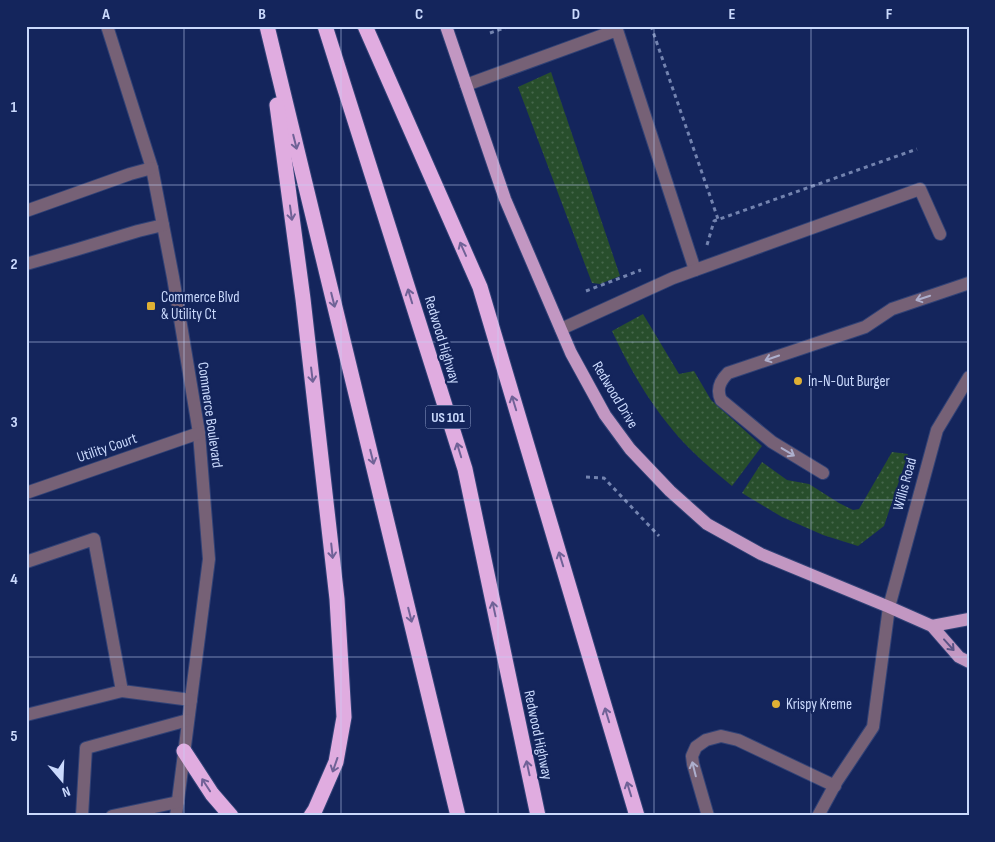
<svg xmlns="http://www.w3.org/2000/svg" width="995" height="842" font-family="'Sofia Sans Condensed',sans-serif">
<defs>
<pattern id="grass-dots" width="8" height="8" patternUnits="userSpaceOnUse" patternTransform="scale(1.25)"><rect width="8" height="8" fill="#284e2c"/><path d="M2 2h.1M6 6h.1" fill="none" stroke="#46674c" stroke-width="1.8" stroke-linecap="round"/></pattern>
</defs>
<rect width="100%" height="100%" fill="#14255c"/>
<g fill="url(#grass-dots)">
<polygon points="551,72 620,276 600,284 592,283 518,87"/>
<path d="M 643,314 L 679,374 L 694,371 L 711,400 L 762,446 L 732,486 C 718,474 704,463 691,450 C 657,416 632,374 612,331 Z"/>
<polygon points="892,452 908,454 884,526 858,546 823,535 782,517 742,493 762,462 787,480 809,484 839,503 853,510 859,509"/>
</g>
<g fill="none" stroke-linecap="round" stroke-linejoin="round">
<g stroke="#314276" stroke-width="14">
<g id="minor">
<polyline points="107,26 152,168 173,277 199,433 209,559 176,816"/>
<polyline points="466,85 617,30 695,270"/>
<polyline points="26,211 130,174 152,168"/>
<polyline points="26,264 75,250 138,231 163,225"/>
<polyline points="561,329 673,278 920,189 940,234"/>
<path d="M 823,473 L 772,442 L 721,400 C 716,389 720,381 728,373 L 865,327 L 892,309 L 969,283"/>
<polyline points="26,493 199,433"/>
<polyline points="26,562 94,539 122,691 191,700"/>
<polyline points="26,715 122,691"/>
<polyline points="82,816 86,748 188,720"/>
<polyline points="112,816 178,802"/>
<polyline points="708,816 693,764 692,756 696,747 706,740 721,736 738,740 835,786"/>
<polyline points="818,816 837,781 873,727 889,607 937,430 969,377"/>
</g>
</g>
<g stroke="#314276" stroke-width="14">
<g id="major">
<polyline points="446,26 505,199 571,353 605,415 630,449 670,491 707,524 761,554 889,607 932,626 959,657 969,662"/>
<polyline points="932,626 969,619"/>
</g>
</g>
<g stroke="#314276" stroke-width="17">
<g id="highway">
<polyline points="267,26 458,816"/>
<polyline points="325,26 465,469 538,816"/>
<polyline points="365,26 480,287 637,816"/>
<polyline points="277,105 303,299 337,599 344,717 336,762 315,810 311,816"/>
<polyline points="184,751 212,794 231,816"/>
</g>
</g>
<g stroke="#7383af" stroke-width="3" stroke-dasharray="4 4" stroke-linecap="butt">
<polyline points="651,26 718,219"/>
<polyline points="490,33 510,26"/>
<polyline points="707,245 714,221 917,149"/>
<polyline points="586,291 641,270"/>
<polyline points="586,477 604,478 659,536"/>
</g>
<use href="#minor" stroke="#766176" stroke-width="12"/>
<use href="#major" stroke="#c297c2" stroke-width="12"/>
<use href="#highway" stroke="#e0ace0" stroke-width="15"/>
</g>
<defs><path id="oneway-shaft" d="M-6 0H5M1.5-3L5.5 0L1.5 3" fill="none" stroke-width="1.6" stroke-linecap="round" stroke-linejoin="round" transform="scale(1.25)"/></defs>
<g stroke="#706297">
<use href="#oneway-shaft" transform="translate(295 142) rotate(76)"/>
<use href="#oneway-shaft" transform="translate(291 213) rotate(82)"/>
<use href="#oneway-shaft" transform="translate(463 249) rotate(-114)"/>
<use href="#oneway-shaft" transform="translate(410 296) rotate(-107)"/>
<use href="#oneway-shaft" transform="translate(333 300) rotate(76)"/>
<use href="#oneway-shaft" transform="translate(312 375) rotate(83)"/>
<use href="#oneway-shaft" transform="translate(514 403) rotate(-107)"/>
<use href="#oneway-shaft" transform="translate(459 450) rotate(-107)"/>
<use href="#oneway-shaft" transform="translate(372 457) rotate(76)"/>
<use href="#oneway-shaft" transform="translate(332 551) rotate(84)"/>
<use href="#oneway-shaft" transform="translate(561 559) rotate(-107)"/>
<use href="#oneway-shaft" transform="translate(494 609) rotate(-102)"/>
<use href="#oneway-shaft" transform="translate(410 615) rotate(76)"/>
<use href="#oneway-shaft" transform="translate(607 715) rotate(-107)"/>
<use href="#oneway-shaft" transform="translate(335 765) rotate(109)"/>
<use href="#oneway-shaft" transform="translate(528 768) rotate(-102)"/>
<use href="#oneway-shaft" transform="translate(206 785) rotate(-123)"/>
<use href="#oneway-shaft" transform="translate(629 789) rotate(-107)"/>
</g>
<g stroke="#adafcd">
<use href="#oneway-shaft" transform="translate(923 298) rotate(162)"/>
<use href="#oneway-shaft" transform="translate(772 358) rotate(161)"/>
<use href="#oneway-shaft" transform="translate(788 452) rotate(31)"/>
<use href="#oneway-shaft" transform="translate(694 769) rotate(-104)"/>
</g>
<use stroke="#5a5385" href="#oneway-shaft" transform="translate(949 645) rotate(48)"/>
<path fill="none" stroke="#cad9fc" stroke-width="1" stroke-opacity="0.55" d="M 184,26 L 184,816M 341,26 L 341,816M 498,26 L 498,816M 654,26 L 654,816M 811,26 L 811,816M 26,185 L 969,185M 26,342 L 969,342M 26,500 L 969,500M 26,657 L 969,657"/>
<g fill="#dfb034" stroke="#14255c" stroke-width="2">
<rect x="146" y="301" width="10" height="10" rx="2.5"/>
<circle cx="798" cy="381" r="5"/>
<circle cx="776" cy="704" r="5"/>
</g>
<g text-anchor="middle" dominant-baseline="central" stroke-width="4.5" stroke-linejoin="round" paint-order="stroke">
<rect fill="#14255c" stroke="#93a3cc" stroke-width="1" x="425.5" y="405.5" width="45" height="23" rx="4"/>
<g font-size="14" font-weight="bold" fill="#cad9fc">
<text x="448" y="417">US 101</text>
</g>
<g font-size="15" fill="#cad9fc" stroke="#14255c" text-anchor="start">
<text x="161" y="297">Commerce Blvd<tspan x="161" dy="17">&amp; Utility Ct</tspan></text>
<text x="808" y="381">In-N-Out Burger</text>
<text x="786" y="704">Krispy Kreme</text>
</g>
<g font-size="15" fill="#cad9fc" stroke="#14255c">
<text transform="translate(442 340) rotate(73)">Redwood Highway</text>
<text transform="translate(615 395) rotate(59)">Redwood Drive</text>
<text transform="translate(210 415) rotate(82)">Commerce Boulevard</text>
<text transform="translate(107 448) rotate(-19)">Utility Court</text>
<text transform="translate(905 484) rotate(-75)">Willis Road</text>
<text transform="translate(538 735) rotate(78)">Redwood Highway</text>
</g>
</g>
<rect width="995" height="842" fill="none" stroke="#14255c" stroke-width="55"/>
<g transform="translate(62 780) rotate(161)" stroke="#14255c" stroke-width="4" paint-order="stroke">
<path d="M0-4L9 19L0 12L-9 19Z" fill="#cad9fc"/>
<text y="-8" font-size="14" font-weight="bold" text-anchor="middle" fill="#cad9fc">N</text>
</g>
<rect x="28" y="28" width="940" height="786" fill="none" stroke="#cad9fc" stroke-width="2"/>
<g font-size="16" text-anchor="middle" font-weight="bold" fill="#cad9fc">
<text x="106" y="19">A</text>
<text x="262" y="19">B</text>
<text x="419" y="19">C</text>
<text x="576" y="19">D</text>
<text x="732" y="19">E</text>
<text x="889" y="19">F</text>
<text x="14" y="112">1</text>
<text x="14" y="269">2</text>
<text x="14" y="427">3</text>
<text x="14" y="584">4</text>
<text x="14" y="741">5</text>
</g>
</svg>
